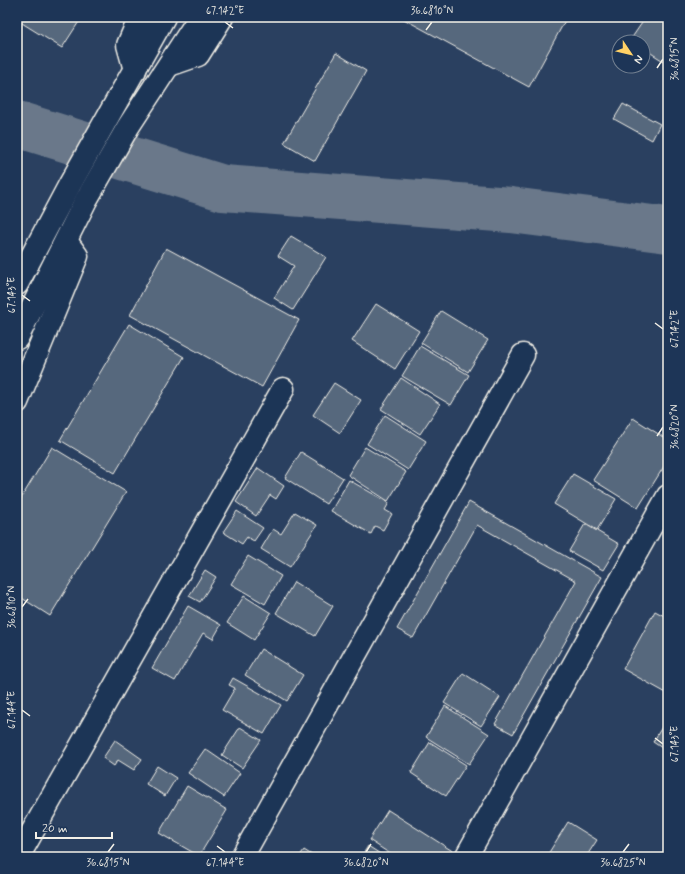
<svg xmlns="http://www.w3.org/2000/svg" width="685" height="874" font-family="Mynerve,sans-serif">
<rect width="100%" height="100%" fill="#2a4060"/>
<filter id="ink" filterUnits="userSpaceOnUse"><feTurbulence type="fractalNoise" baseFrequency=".025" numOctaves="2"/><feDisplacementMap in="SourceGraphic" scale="8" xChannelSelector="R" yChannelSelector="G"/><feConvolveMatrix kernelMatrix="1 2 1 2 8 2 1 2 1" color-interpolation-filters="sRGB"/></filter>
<g filter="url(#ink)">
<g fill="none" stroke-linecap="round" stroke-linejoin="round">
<polyline stroke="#6a788a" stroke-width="46" points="17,124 223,188 511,210 668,230"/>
</g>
<g fill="#56677d" stroke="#f4f1e8">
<polygon points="17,17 82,17 62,48 17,20"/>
<polygon points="400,17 567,17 529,87"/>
<polygon points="646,17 668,17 668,64 643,48 643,42 634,42 631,39"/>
<polygon points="336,53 366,71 315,161 284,143"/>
<polygon points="623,104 660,124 652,140 614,119"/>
<polygon points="291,236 326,257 293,310 274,298 294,266 278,256"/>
<polygon points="166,248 299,320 262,387 130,315"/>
<polygon points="376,304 419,331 395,369 352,341"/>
<polygon points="441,311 488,340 468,372 421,343"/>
<polygon points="129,324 184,357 115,473 60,440"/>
<polygon points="420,346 469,375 451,405 402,376"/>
<polygon points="401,378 440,404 420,434 381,409"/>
<polygon points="334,383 361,400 340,433 313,415"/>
<polygon points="385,415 426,441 408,470 367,444"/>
<polygon points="633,418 668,440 668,460 638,508 593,480"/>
<polygon points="52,447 126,492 50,616 17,595 17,505"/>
<polygon points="365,447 406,472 388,501 348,475"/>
<polygon points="301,452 343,478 326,504 285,478"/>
<polygon points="258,468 284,486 276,499 270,495 256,516 236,502"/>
<polygon points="573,474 616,499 597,530 554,504"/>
<polygon points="349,480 389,503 385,510 392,514 383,530 375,526 371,534 331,511"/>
<polygon points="469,502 602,577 513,734 495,724 576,581 477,525 413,638 397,629"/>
<polygon points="237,511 263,528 254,541 247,537 242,544 223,532"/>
<polygon points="295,512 317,525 290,567 261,549 273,529 281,534"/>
<polygon points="585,524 619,544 603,570 569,551"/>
<polygon points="248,556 281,576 265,604 231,584"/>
<polygon points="205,570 216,577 200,602 189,596"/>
<polygon points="294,582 333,606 315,636 276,613"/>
<polygon points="244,596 271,613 254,640 227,623"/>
<polygon points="188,606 221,625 213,639 203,633 175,681 152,668"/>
<polygon points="655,611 668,618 668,694 623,669"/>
<polygon points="261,649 303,675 287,701 245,675"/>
<polygon points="463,673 500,697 481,726 444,703"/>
<polygon points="233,678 281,705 264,734 222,710 235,688 229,685"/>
<polygon points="445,706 489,734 469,764 426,737"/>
<polygon points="668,717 668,752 653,742"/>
<polygon points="240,727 261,740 242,768 222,755"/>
<polygon points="115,740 142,759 134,770 118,760 114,766 103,758"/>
<polygon points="430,742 466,765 446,796 411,773"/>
<polygon points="205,749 240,773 224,797 188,773"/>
<polygon points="157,766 176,778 165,796 146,784"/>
<polygon points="187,786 227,810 199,856 159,833"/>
<polygon points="388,810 454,852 451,857 395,857 369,840"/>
<polygon points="568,822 597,840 586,857 553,857 548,854"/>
<polygon points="368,846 385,857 361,857"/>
<polygon points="304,850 315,857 299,857"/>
<polygon points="542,853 549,857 540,857"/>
</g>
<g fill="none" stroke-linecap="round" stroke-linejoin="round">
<g stroke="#f4f1e8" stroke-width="25">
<g id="minor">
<polyline points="169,65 198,55 222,17"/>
<polyline points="135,70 128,45 140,17"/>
<polyline points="17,402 77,256 66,241"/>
<polyline points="18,857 283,389"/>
<polyline points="242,857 523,355"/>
<polyline points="466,857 668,496"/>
</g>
</g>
<g stroke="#f4f1e8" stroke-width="25">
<g id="major">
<polyline points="17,284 69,186 164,17"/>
<polyline points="17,338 86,200 128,127 200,17"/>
</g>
</g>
<use href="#minor" stroke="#1d3557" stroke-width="22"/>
<use href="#major" stroke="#1d3557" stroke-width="22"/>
</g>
</g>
<path fill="none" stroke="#f4f1e8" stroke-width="1.5" d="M 225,22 L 233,28M 426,30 L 432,22M 657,68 L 663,59M 22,295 L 30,301M 655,323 L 663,329M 657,436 L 663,427M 22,607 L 28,599M 22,710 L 30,716M 655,738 L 663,744M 217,846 L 225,852M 108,852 L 114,844M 366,852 L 371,844M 623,852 L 629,844"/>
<rect width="685" height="874" fill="none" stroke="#1d3557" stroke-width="44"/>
<g transform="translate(631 54) rotate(125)"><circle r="19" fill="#1d3557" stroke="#738091"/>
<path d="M0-3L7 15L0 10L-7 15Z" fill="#ffd166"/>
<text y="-6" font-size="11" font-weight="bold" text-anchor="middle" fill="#f4f1e8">N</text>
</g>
<path d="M36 832v6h76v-6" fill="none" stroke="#f4f1e8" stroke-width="2"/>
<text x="42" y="832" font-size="12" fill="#f4f1e8" stroke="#1d3557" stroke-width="3" paint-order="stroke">20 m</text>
<rect x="22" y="22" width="641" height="830" fill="none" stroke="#f4f1e8" stroke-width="1.5"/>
<g font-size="10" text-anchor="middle" fill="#f4f1e8">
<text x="225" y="14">67.142°E</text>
<text x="432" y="14">36.6810°N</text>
<text transform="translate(674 59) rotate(-90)" y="4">36.6815°N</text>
<text transform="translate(11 295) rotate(-90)" y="4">67.143°E</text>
<text transform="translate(674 329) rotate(-90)" y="4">67.142°E</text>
<text transform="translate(674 427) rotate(-90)" y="4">36.6820°N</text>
<text transform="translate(11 607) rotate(-90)" y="4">36.6810°N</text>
<text transform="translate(11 710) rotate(-90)" y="4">67.144°E</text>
<text transform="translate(674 744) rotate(-90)" y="4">67.143°E</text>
<text x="108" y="866">36.6815°N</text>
<text x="225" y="866">67.144°E</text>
<text x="366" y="866">36.6820°N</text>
<text x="623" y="866">36.6825°N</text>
</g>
</svg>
